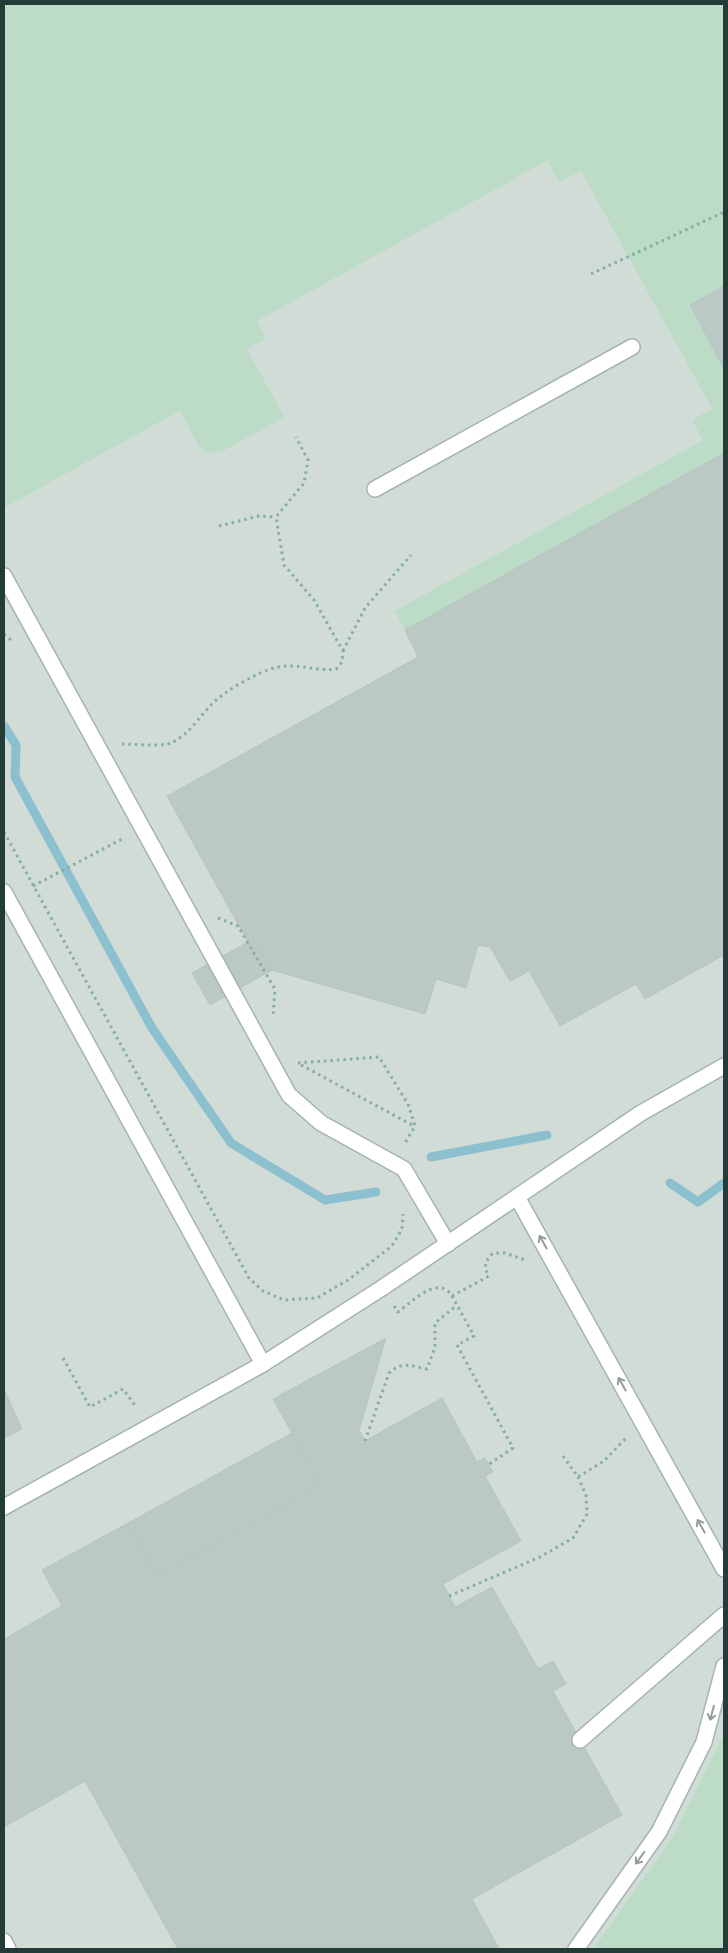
<svg xmlns="http://www.w3.org/2000/svg" width="728" height="1953" font-family="Quicksand,sans-serif">
<rect width="100%" height="100%" fill="#e2ece8"/>
<polygon fill="#d1dcd7" points="547,161 581,170 712,409 703,440 394,611 405,630 724,453 724,1734 723,1740 672,1838 593,1949 4,1949 4,508 180,411 199,446 285,417 247,349 256,321"/>
<g fill="#bcdcc7">
<polygon points="4,4 724,4 724,286 690,306 724,369 724,453 405,630 394,611 703,440 692,420 712,409 581,171 559,182 547,161 257,321 266,339 247,349 285,417 221,452 208,453 199,447 180,411 4,508"/>
<polygon points="724,1734 724,1949 593,1949 672,1838"/>
</g>
<g fill="none" stroke-linecap="round" stroke-linejoin="round">
<g stroke="#8dc0cf" stroke-width="9">
<polyline points="4,726 16,745 15,777 152,1028 231,1143 325,1200 376,1192"/>
<polyline points="431,1157 547,1135"/>
<polyline points="670,1183 698,1202 724,1183"/>
</g>
</g>
<g fill="#bbc9c4" stroke="#b5c5c0">
<polygon points="724,286 724,369 690,305"/>
<polygon points="724,453 724,955 645,999 636,984 560,1026 529,971 510,981 490,947 478,945 466,988 436,979 425,1014 272,970 258,947 253,950 248,942 167,796 418,657 405,630"/>
<polygon points="248,942 253,950 258,947 272,970 210,1005 192,973"/>
<polygon points="386,1338 359,1430 365,1441 442,1398 477,1462 485,1458 493,1472 485,1476 521,1541 443,1584 455,1607 492,1587 538,1669 553,1661 566,1684 553,1691 622,1815 472,1899 499,1949 178,1949 85,1781 4,1827 4,1639 62,1606 42,1570 128,1523 157,1576 321,1485 273,1399"/>
<polygon points="4,1389 22,1429 4,1438"/>
<polygon points="292,1433 321,1485 157,1576 128,1523"/>
</g>
<g fill="none" stroke-linecap="round" stroke-linejoin="round">
<g stroke="#a5b4af" stroke-width="18">
<g id="minor">
<polyline points="375,489 632,347"/>
<polyline points="4,576 289,1095 321,1123 404,1169 448,1244"/>
<polyline points="4,892 263,1364"/>
<polyline points="517,1197 724,1569"/>
<polyline points="4,1507 263,1364 382,1288 641,1113 724,1066"/>
<polyline points="580,1740 724,1615"/>
<polyline points="4,1941 8,1949"/>
<polyline points="576,1949 659,1832 704,1742 724,1666"/>
</g>
</g>
<g stroke="#84aea4" stroke-width="3" stroke-dasharray="2.5 4" stroke-linecap="butt">
<polyline points="591,274 724,212"/>
<polyline points="219,526 259,516 276,517"/>
<polyline points="4,634 11,640"/>
<polyline points="343,651 365,608 411,555"/>
<path d="M 122,744 C 132,744 163,747 171,743 C 189,735 199,717 212,704 C 225,691 251,676 268,670 C 294,660 312,672 336,669 L 342,662 L 343,651 L 314,600 L 284,565 L 276,517 L 304,483 L 308,460 L 296,437"/>
<polyline points="4,832 249,1278 263,1291 284,1300 317,1298 348,1280 392,1246 402,1229 403,1214"/>
<polyline points="33,886 122,839"/>
<polyline points="218,918 238,926 275,989 273,1016"/>
<polyline points="298,1063 379,1057 408,1104 415,1126 405,1143"/>
<polyline points="301,1065 414,1126"/>
<path d="M 452,1296 L 489,1276 C 483,1266 485,1261 493,1253 L 505,1253 L 525,1260"/>
<path d="M 394,1306 L 398,1312 C 412,1302 438,1274 452,1296 L 474,1336 L 457,1345 L 513,1448 L 488,1465"/>
<polyline points="63,1358 90,1407 123,1389 137,1408"/>
<path d="M 365,1441 L 389,1373 C 401,1361 412,1366 427,1369 L 435,1347 L 435,1323 L 457,1305"/>
<polyline points="563,1456 578,1477 604,1461 626,1438"/>
<polyline points="449,1596 540,1557 573,1538 587,1514 586,1495 578,1477"/>
</g>
<use href="#minor" stroke="#fff" stroke-width="15"/>
</g>
<defs><path id="oneway-shaft" d="M-6 0H5M1.5-3L5.5 0L1.5 3" fill="none" stroke-width="1.6" stroke-linecap="round" stroke-linejoin="round" transform="scale(1.25)"/></defs>
<g stroke="#919e9b">
<use href="#oneway-shaft" transform="translate(543 1242) rotate(-119)"/>
<use href="#oneway-shaft" transform="translate(622 1384) rotate(-119)"/>
<use href="#oneway-shaft" transform="translate(701 1526) rotate(-119)"/>
<use href="#oneway-shaft" transform="translate(712 1713) rotate(105)"/>
<use href="#oneway-shaft" transform="translate(640 1858) rotate(125)"/>
</g>
<rect width="728" height="1953" fill="none" stroke="#233c37" stroke-width="10"/>
</svg>
